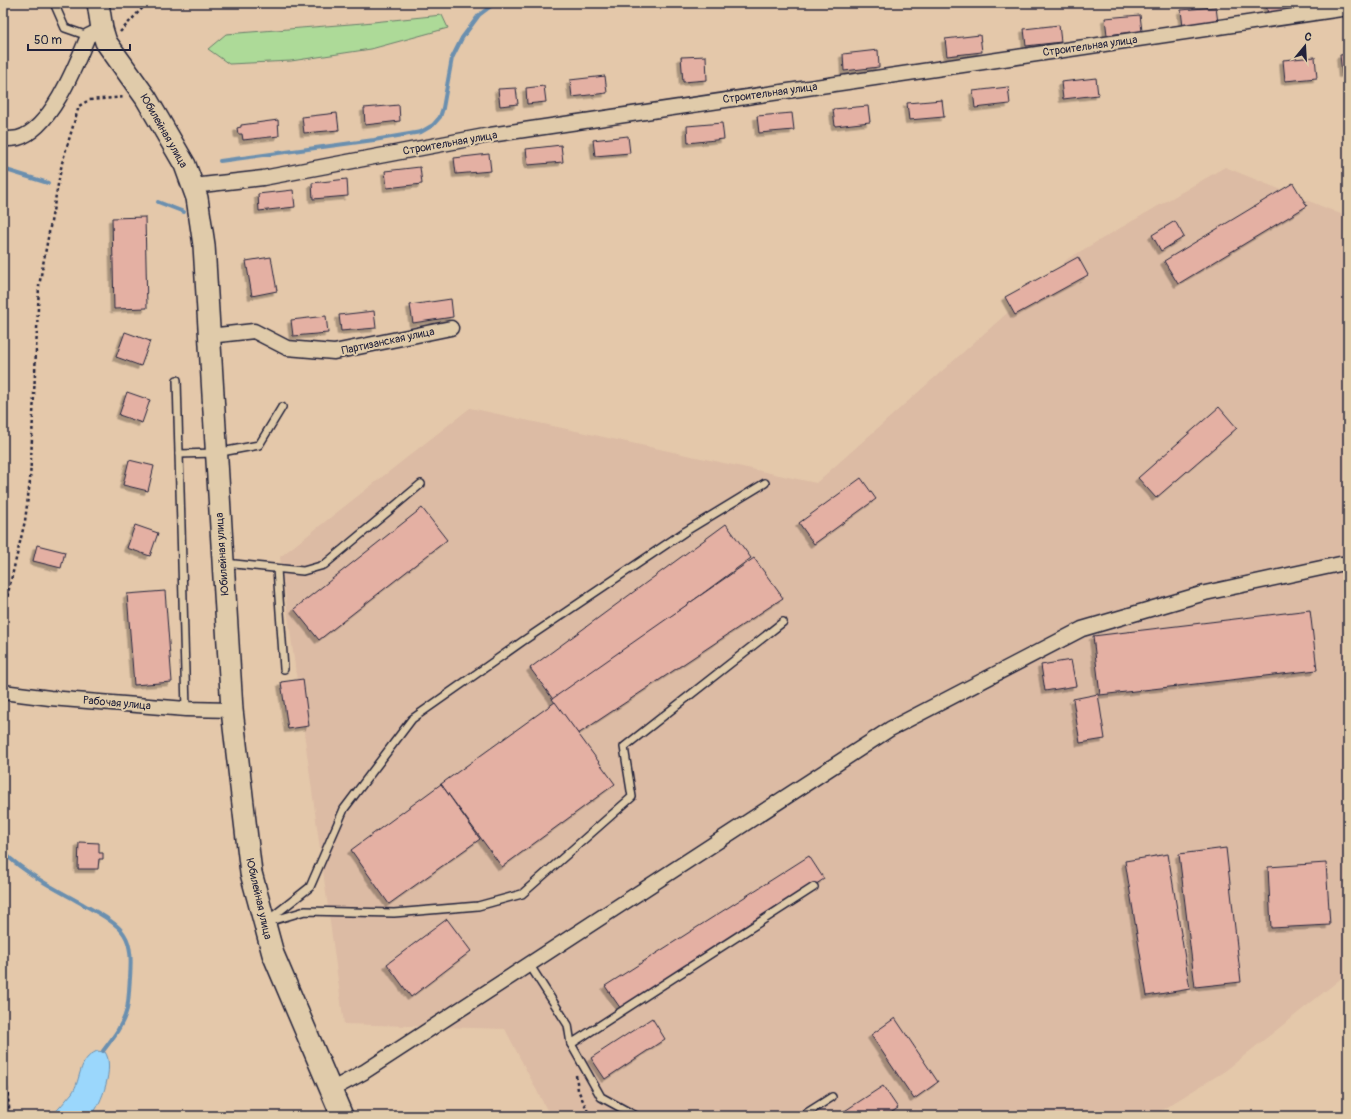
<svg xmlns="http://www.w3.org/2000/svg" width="1351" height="1119" font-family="Pangolin,sans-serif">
<defs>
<filter id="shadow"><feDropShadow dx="-3.5" dy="3.5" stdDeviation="0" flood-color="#0004"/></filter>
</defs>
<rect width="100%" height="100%" fill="#e4c8aa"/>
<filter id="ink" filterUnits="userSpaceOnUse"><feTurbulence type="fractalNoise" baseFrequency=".025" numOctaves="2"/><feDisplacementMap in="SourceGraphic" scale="8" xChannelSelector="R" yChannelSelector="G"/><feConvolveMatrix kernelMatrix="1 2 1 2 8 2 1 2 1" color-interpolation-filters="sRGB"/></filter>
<g filter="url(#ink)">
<polygon fill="#dcbba4" points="1225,167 1348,217 1348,973 1225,1071 1152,1116 550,1116 505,1029 344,1024 280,557 470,408 816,483 1069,258"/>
<polygon fill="#adda98" stroke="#687e6a" points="442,15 448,28 371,49 291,61 229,64 208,49 226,34 363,23"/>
<path fill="#9bd7fc" stroke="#6b8faf" d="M 97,1051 L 105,1052 C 115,1066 102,1104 91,1116 L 51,1116 C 59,1109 65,1101 72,1093 C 82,1079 77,1060 97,1051 Z"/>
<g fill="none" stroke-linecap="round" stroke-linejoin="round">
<g stroke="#6b8faf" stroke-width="4">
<polyline points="220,161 374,140 421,132 433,125 440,117 443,108 452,58 462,38 479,15 495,3"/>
<polyline points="3,169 48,183"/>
<polyline points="158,202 184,212"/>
<path d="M 3,852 C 25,873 53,888 79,902 C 92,910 116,921 124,934 C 132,946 131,964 130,978 C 129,988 129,999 127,1009 C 123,1025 113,1038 103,1051"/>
</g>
</g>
<g fill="#e4b0a3" stroke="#22223b" filter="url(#shadow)">
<polygon points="1266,3 1308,3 1309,9 1268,15"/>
<polygon points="1216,7 1218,23 1183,27 1181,10"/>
<polygon points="1140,15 1142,31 1107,35 1105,18"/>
<polygon points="1059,25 1061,42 1026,46 1024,29"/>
<polygon points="980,35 982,52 947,56 945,39"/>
<polygon points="878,50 879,67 844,71 843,54"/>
<polygon points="1348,54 1348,73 1342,74 1340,55"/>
<polygon points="706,56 707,80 683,82 681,57"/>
<polygon points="1315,57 1317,78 1285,81 1283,60"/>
<polygon points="605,76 607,93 572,97 570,80"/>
<polygon points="1096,78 1098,95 1063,99 1061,82"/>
<polygon points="544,86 546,102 527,104 526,88"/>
<polygon points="1008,87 1010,104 975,108 973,91"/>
<polygon points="516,88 518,104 500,106 498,89"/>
<polygon points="3,99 6,99 5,118 3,118"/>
<polygon points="942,100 944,117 909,120 907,103"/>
<polygon points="399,105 400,121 365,125 364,108"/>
<polygon points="868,106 870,122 835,126 833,109"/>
<polygon points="337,113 339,130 304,133 302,117"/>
<polygon points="792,113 794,130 759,133 757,116"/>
<polygon points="278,120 279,136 243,140 242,134 238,134 237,128 241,127 241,125"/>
<polygon points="722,123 724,139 688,143 687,126"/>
<polygon points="628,136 630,153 595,156 593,140"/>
<polygon points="561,145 563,162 528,165 526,149"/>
<polygon points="489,154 491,171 456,174 454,158"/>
<polygon points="420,167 422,184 387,188 385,171"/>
<polygon points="347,179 348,196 313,199 312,183"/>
<polygon points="1293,183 1307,206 1178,284 1164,261"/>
<polygon points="293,190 295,207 259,211 258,194"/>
<polygon points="145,217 147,308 114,309 112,218"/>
<polygon points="1175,221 1184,237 1161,251 1152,235"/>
<polygon points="271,257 277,291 252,296 246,261"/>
<polygon points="1078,257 1088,275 1015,315 1005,297"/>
<polygon points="451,299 453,317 413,323 410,305"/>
<polygon points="374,311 376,328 341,331 339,315"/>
<polygon points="326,316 328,333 293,336 291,320"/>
<polygon points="125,332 150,341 141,366 116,357"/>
<polygon points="127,392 150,400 142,423 119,415"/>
<polygon points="1219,407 1237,428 1156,498 1138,478"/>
<polygon points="129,460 154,466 148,491 123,485"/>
<polygon points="861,478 876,499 814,544 799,523"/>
<polygon points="422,508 447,540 319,640 294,609"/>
<polygon points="726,524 751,558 555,702 530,668"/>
<polygon points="135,525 158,533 150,556 127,548"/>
<polygon points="37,545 65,552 61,568 33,561"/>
<polygon points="754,558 783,598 578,734 552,699"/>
<polygon points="165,591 172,682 134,685 127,594"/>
<polygon points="1310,610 1317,670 1100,695 1093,636"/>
<polygon points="1071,660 1076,686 1045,691 1041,665"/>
<polygon points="303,679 309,726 288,729 281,682"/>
<polygon points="1098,694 1105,739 1080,743 1073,699"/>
<polygon points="555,702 615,784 502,867 441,784"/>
<polygon points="441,784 480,839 389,904 351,850"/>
<polygon points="79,842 99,843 99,853 103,853 103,859 99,859 98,869 78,869"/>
<polygon points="1226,848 1241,982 1195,987 1179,854"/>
<polygon points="1168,854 1190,989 1147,996 1125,861"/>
<polygon points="809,856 824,879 621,1009 605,986"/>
<polygon points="1326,863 1330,925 1271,928 1268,867"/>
<polygon points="447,919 471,951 411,997 387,964"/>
<polygon points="652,1018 665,1039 605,1079 591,1058"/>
<polygon points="895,1018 938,1082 914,1099 871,1035"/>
<polygon points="883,1086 898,1108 886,1116 837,1116"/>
</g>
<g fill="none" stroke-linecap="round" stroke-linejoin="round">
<g stroke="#22223b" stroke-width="10">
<g id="lane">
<polyline points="54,3 65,28 88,36"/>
<polyline points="177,380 186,709"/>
<polyline points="179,454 216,453 259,445 282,407"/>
<polyline points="225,563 303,571 324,565 421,484"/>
<polyline points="277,569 284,669"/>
<polyline points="267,921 310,887 344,809 412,719 523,641 686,531 765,483"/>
<polyline points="268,922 305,911 394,913 478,906 522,894 632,797 624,747 783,622"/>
<polyline points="529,964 568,1025 571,1044 601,1097 636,1116"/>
<polyline points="571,1044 814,887"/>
<polyline points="802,1116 832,1097"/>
</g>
</g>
<g stroke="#22223b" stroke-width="17">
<g id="street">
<path d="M 3,139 C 8,139 14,139 18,138 C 51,129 76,65 88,36 L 102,29"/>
<polyline points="193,186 263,178 490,135 1348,8"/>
<polyline points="209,336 254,331 287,348 334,352 451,328"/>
<polyline points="3,692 50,698 186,709 232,710"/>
<polyline points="331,1090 364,1072 890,729 1082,629 1205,593 1340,564 1348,564"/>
</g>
</g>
<g stroke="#22223b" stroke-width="24">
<polyline id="secondary" points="98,3 102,29 106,42 146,98 185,165 197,198 204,245 232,710 251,873 273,954 342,1116"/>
</g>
<g stroke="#22223b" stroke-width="2.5" stroke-dasharray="3 3" stroke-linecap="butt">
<polyline points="120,32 147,3"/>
<polyline points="3,614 25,521 30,481 39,286 62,163 79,106 89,100 125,97"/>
<polyline points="3,1052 10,1116"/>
<polyline points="576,1075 578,1090 590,1116"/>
</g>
<use href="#lane" stroke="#e0cbaa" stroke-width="7"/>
<use href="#street" stroke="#e0cbaa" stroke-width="14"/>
<use href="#secondary" stroke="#e0cbaa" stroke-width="21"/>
</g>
</g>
<g text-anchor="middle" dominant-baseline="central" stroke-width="4" stroke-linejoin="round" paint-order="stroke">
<g font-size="11" fill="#22223b" stroke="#e0cbaa">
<text transform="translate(1090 46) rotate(-8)">Строительная улица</text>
<text transform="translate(770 93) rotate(-8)">Строительная улица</text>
<text transform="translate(164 131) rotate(60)">Юбилейная улица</text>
<text transform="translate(450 143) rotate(-10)">Строительная улица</text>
<text transform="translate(388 341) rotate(-12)">Партизанская улица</text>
<text transform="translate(222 554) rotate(-94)">Юбилейная улица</text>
<text transform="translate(117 703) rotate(5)">Рабочая улица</text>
<text transform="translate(259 899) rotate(77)">Юбилейная улица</text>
</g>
</g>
<rect width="1351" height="1119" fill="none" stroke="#e0cbaa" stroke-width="16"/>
<rect x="8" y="8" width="1335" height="1103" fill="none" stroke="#22223b" stroke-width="1.5" filter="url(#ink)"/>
<g transform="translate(1305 46) rotate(18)" stroke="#e0cbaa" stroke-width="3" paint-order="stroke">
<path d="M0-3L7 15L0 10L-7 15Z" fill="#22223b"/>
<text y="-6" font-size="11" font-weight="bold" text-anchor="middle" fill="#22223b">С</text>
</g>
<path d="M28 44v6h102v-6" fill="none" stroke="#22223b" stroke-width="2"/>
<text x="34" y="44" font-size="12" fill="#22223b" stroke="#e0cbaa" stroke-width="3" paint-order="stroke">50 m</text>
</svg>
